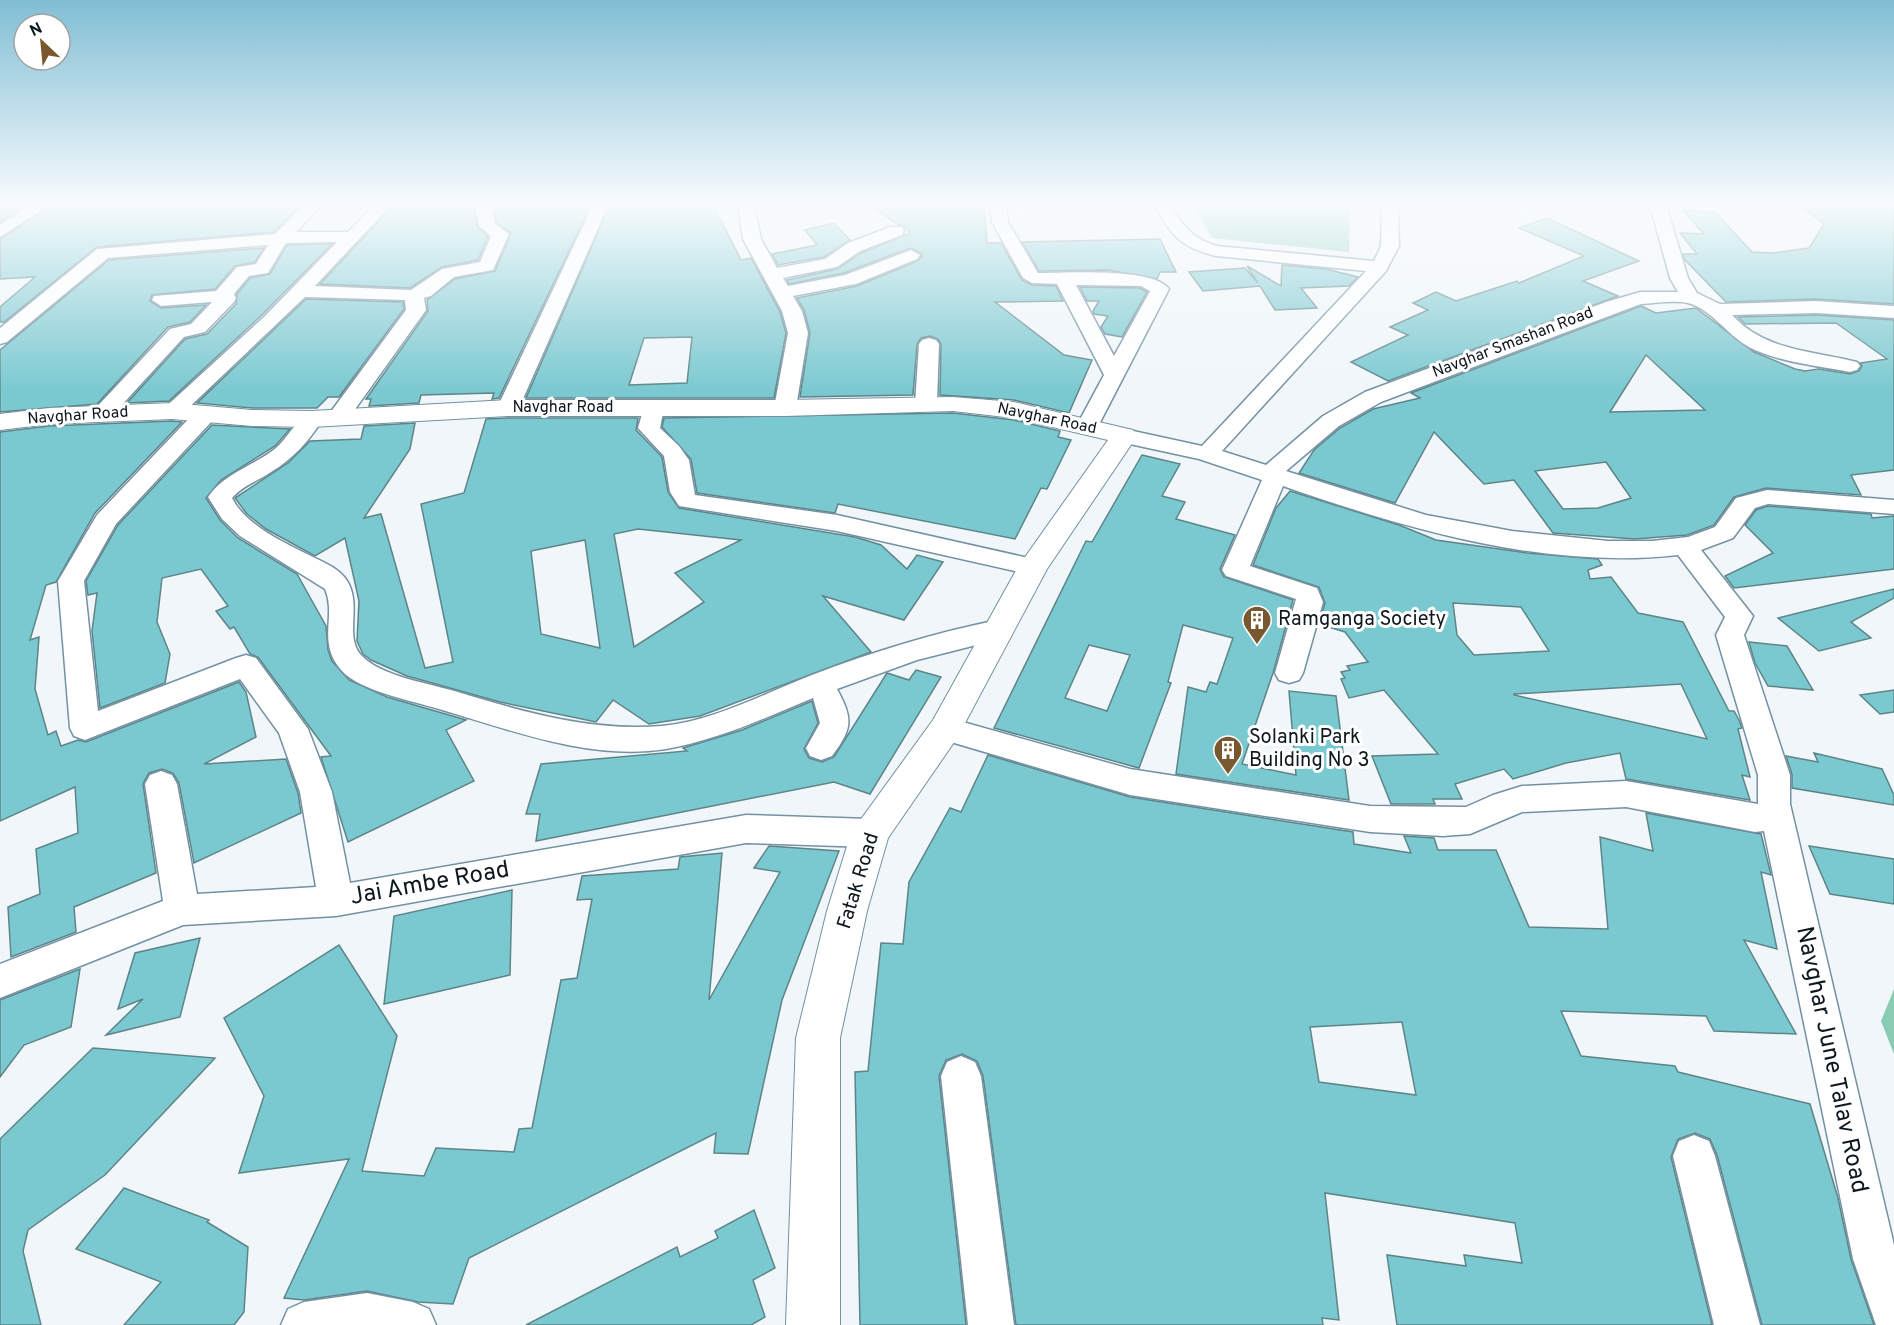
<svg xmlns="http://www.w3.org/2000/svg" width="1894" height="1325" font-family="Overpass,sans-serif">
<rect width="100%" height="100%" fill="#f0f6fa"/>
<g fill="#87ccb3">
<polygon points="1193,205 1350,205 1349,252 1212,238"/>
<polygon points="1894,989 1894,1054 1881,1021"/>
</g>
<g fill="#7bc9d0" stroke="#5d8588" stroke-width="1.5" fill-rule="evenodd">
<polygon points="10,205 25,205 0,222 0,206"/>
<polygon points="52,205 300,205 274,232 97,247 4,322 0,322 0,307 35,277 0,279 0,239"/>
<polygon points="451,205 477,205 474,210 477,226 488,237 478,260 442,267 410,288 320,284 392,207"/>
<polygon points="587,205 586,209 589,209 499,398 492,399 494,393 421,395 419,403 369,406 371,399 366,399 428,311 427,300 455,279 495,271 511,233 497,223 494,212 500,206"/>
<path d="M 627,205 L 713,205 L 741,260 L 751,258 L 780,312 L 786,333 L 774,398 L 526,398 L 609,207 ZM 692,337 L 687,383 L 629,385 L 644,338 Z"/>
<polygon points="870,205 984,205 987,243 1001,243 1022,280 1032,285 1056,286 1063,301 995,302 1064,355 1092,360 1069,413 1014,400 940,395 941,344 938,339 930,336 921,338 917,344 913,395 800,397 810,333 804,310 797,298 857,286 918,261 922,256 921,253 910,248 844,273 789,284 787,280 837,269 861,253 910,233 904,226 898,225"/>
<polygon points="1800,205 1894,205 1894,304 1816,299 1726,302 1685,260 1683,254 1697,254 1680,233 1704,234 1683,210 1715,212 1752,252 1772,253 1809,248 1824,224"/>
<polygon points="1547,218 1639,261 1583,281 1618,296 1388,381 1351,362 1408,335 1390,327 1428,310 1413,303 1436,292 1456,301 1517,281 1519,283 1584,256 1519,228"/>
<polygon points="834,223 850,240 824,257 778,265 772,254 817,245 805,230"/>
<polygon points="1160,239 1176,272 1160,272 1157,279 1108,270 1039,271 1022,242"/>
<polygon points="332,244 263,314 169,401 127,403 185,339 207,334 236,304 237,294 250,278 270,274 287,245"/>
<polygon points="264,248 255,262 235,266 215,289 152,295 150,301 161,308 206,305 190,322 168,327 97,404 0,412 0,350 109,260"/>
<polygon points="1282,265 1326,269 1358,277 1349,286 1301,288 1317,308 1275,310 1260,286 1203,291 1189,272 1245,268 1258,283 1247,266 1281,286"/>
<polygon points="1080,287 1140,288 1147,292 1122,337 1105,334 1101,327 1108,316 1094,314 1093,311 1099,301 1087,301"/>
<polygon points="306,299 403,302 404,309 339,397 328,397 317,408 252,408 197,403"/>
<path d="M 1641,306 L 1656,313 L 1696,308 L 1754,352 L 1795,369 L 1805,371 L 1819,369 L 1850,374 L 1859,371 L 1862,366 L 1860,363 L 1887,359 L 1836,323 L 1745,324 L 1738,317 L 1816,315 L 1894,320 L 1894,470 L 1851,475 L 1861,495 L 1766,488 L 1734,497 L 1714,525 L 1687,535 L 1635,539 L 1553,533 L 1514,480 L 1484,484 L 1434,432 L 1395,503 L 1299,473 L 1314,450 L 1340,428 L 1373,409 L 1420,398 L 1411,393 ZM 1646,355 L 1705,410 L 1610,412 ZM 1606,462 L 1631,498 L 1598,508 L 1563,509 L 1535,471 Z"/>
<polygon points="953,413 1014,420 1060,431 1058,437 1071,440 1047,489 1041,488 1015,539 838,504 835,513 697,493 691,459 662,427 664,418"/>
<path d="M 508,418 L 638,418 L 636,430 L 662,457 L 668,492 L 679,508 L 855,537 L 881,545 L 907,569 L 917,555 L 943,562 L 904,620 L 823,596 L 871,652 L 700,716 L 649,724 L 613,700 L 596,722 L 500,702 L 407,676 L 371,660 L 363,654 L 357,641 L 359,601 L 345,538 L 315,556 L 266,529 L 247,514 L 235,498 L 288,463 L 310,441 L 361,439 L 364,426 L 415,423 L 410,449 L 364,518 L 381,514 L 425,668 L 453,662 L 421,504 L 464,493 L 486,419 ZM 638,529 L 741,540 L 675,573 L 704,602 L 634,647 L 614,534 ZM 585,540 L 600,648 L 541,634 L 531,551 Z"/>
<polygon points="172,421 182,422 95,513 56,582 46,585 30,640 39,637 35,689 48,735 56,731 61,746 78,740 86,742 239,682 246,692 256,737 204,764 286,759 298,793 301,813 194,863 179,783 173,773 162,769 149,773 143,784 156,873 74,907 76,932 11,957 8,907 40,894 36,849 78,833 75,787 0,821 0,432 49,426"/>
<polygon points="212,425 290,429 275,446 221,480 206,498 220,520 238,538 297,574 326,626 328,650 332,661 349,680 387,697 466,720 446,730 474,781 348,842 321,757 331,756 258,657 250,654 234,627 230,629 216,611 228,606 201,569 162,578 157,622 170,654 165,683 100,708 92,631 97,593 88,595 86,581 118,525"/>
<path d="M 1142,455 L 1180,464 L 1162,496 L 1185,502 L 1176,519 L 1235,535 L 1220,569 L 1224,577 L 1293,600 L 1273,673 L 1242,764 L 1296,775 L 1289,691 L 1336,696 L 1349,800 L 1176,774 L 1188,687 L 1206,692 L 1210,682 L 1217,684 L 1233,638 L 1183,625 L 1168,682 L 1171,683 L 1139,768 L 994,728 L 1086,541 L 1092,542 ZM 1089,645 L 1130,655 L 1107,711 L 1065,698 Z"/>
<path d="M 1290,491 L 1399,525 L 1436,540 L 1527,553 L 1598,559 L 1602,565 L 1588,570 L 1590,579 L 1611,577 L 1638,613 L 1683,622 L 1729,711 L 1734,711 L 1739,720 L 1742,728 L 1738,729 L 1750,777 L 1742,775 L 1750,800 L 1626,779 L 1620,753 L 1566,763 L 1513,779 L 1504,769 L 1455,784 L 1462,799 L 1433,799 L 1435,804 L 1391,804 L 1372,756 L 1438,754 L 1384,690 L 1349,698 L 1341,679 L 1345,678 L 1341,672 L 1350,670 L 1347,666 L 1368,662 L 1345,632 L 1319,624 L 1325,603 L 1319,587 L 1253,565 L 1276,508 ZM 1453,603 L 1521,607 L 1549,651 L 1474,655 L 1457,635 ZM 1681,684 L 1707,739 L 1514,695 L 1514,694 Z"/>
<polygon points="1768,506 1871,514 1872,518 1894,516 1894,569 1734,588 1725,576 1773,553 1745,525 1756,510"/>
<polygon points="1894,589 1894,598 1851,622 1871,638 1819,651 1778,618"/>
<polygon points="1749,642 1787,646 1813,690 1768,686 1755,663"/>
<polygon points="916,670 941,677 870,794 834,782 536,841 540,814 526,814 541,764 687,751 683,748 742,730 812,701 818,723 804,749 809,758 822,762 834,757 887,673 909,680"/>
<polygon points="1894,690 1894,712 1880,714 1860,695"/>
<polygon points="1814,753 1882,769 1894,795 1894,805 1792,788 1792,774 1786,756 1818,762"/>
<path d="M 988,755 L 1130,797 L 1353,832 L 1354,844 L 1411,853 L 1404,836 L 1434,838 L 1438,850 L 1496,850 L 1529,927 L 1608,929 L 1600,837 L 1653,851 L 1646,813 L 1761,834 L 1771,875 L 1761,872 L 1777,949 L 1744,940 L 1796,1034 L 1714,1031 L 1706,1016 L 1561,1011 L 1581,1056 L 1675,1066 L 1678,1072 L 1810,1104 L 1838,1198 L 1851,1259 L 1874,1325 L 1762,1325 L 1717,1155 L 1710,1139 L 1695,1133 L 1678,1139 L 1671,1157 L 1712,1325 L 1397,1325 L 1387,1255 L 1466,1266 L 1464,1255 L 1522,1263 L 1515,1223 L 1325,1193 L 1339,1320 L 1322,1318 L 1323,1325 L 1016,1325 L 983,1076 L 977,1061 L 962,1054 L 946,1060 L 939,1076 L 966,1325 L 860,1325 L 855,1072 L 868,1071 L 881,943 L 903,944 L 909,882 L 950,808 L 961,812 ZM 1402,1022 L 1416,1095 L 1319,1082 L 1310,1027 Z"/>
<polygon points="769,846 839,851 782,1000 748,1154 714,1153 716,1133 469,1258 453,1304 418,1302 367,1291 304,1300 284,1298 349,1159 239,1173 264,1096 224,1018 339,945 397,1036 362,1171 424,1176 436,1148 514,1152 519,1129 532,1128 561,980 577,978 592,899 577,900 582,876 678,869 680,857 722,853 709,1000 780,872 754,868"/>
<polygon points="1809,846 1894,859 1894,904 1830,894"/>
<polygon points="512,890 510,975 384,1004 394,916"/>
<polygon points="200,938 180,1017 106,1035 143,999 118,1009 135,953"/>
<polygon points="80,969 71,1027 24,1045 0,1077 0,1000"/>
<polygon points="93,1048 215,1058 105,1175 28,1230 23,1251 41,1325 0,1325 0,1139"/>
<polygon points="124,1188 209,1220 207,1222 248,1247 244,1312 234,1325 124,1325 161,1282 76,1249"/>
<polygon points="754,1210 775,1268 753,1280 765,1317 751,1325 526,1325 677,1247 680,1257 718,1238 715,1231"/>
</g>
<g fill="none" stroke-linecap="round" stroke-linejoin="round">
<g stroke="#7391a3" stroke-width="3">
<g id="street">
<polygon points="30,205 50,205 0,237 0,225"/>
<polygon points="304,205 322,205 296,232 348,232 374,205 391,205 315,286 411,290 442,269 480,262 491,236 479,226 476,210 480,205 498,205 492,211 495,224 509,234 493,270 454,277 431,296 424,298 426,310 346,422 330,422 327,417 406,310 405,300 305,297 180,416 164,416 161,411 265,316 337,242 286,243 268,273 249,276 234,294 236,298 234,302 205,332 184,337 110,418 94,418 91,413 170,329 191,324 212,302 161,306 152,300 154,296 216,291 237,267 256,264 268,245 108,258 7,342 0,344 0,328 97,249 275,234"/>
<polygon points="593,205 605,205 607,208 519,408 516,413 500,413 497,408"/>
<polygon points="738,205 754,205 761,239 777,268 825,259 848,243 890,227 902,227 904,231 902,235 860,251 837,267 783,278 788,286 845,275 911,250 920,255 917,259 856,284 793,296 802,311 808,333 796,408 793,413 777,413 774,408 788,333 782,311 743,239"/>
<path d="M 990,205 L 1006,205 L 1008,222 L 1038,273 C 1065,273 1154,267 1169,289 L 1095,432 L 1079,432 L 1076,427 L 1104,375 L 1057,284 L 1032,283 L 1023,278 L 992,222 ZM 1076,285 L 1141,286 L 1150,291 L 1114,356 Z"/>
<path d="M 1154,205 L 1170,205 C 1183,226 1193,239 1217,246 L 1374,261 L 1381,246 L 1382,205 L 1398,205 L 1399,246 L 1386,271 L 1222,451 L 1266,465 L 1323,416 L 1365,392 L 1606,302 L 1640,292 L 1678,292 L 1670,278 L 1650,205 L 1666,205 L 1688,278 L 1697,293 L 1720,304 L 1816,301 L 1894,306 L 1894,318 L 1816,313 L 1732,315 C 1765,351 1813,351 1857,362 L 1860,366 L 1857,370 L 1850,372 C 1818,366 1785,363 1755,350 C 1729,339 1714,310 1688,303 C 1674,300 1655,303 1641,304 L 1381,402 L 1339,426 L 1286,471 L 1426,515 L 1512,531 L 1608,541 L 1652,541 L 1688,537 L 1715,527 L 1736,498 L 1767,490 L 1894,500 L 1894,514 L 1768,504 L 1755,508 L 1733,538 L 1701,550 L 1753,616 L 1744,635 L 1790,775 L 1790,804 L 1894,1245 L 1894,1325 L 1876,1325 L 1853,1259 L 1764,831 L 1755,832 L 1626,807 L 1522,812 L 1470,834 L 1443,836 L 1370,832 L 1130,795 L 934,737 L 930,729 L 934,721 L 945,717 L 1130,769 L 1370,806 L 1466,807 L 1493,795 L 1522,786 L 1626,781 L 1758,804 L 1758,775 L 1716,635 L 1725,617 L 1678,555 C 1545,570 1407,529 1283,486 L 1250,566 L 1317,588 L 1323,602 L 1303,673 L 1299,680 L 1289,683 L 1279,680 L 1275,673 L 1296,599 L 1226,576 L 1222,570 L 1262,480 L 1199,459 L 1116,441 L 1113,436 L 1116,431 L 1124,429 L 1202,446 L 1366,271 L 1216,256 C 1180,247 1172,236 1154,205 Z"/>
<polygon points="929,338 936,340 939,344 937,404 934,409 918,409 915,404 919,344 922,340"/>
<polygon points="653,401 661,403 664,408 660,428 679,446 689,460 695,495 837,515 1033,559 1042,561 1046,567 1042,573 1033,575 837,531 679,506 670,492 664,456 638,428 645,403"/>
<polygon points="206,407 214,409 217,414 214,419 116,524 84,581 98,711 236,658 246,655 256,658 308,729 332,792 350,883 746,815 870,819 882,823 887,833 882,843 870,847 746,843 336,916 183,925 0,998 0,964 163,901 145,784 150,775 161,771 172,775 177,784 197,894 316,887 300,792 279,733 240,679 85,740 74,736 70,728 58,581 97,515 198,409"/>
<path d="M 312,412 L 320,414 L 323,419 C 309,441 293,459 271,472 C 258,481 243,485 232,498 C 245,524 282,542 307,554 C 320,561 336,566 345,578 C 364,603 343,635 361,655 C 379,676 432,684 458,692 C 523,712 593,732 662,726 C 714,721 763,694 812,675 C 872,652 934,633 998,620 L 1008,623 L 1012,630 L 1008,637 L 917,660 L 837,689 C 853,719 853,728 832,756 L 821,760 L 810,756 L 806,748 L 820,723 L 813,698 C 765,718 718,740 666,749 C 590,761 511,730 439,709 C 413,701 360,691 342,671 C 316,642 337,617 325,589 L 240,536 L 222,519 L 208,497 C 225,472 254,466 276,448 C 288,438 298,416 312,412 Z"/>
<polygon points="961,1056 975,1062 981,1076 1014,1325 968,1325 941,1076 947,1062"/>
<polygon points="1694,1135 1709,1141 1715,1156 1760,1325 1714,1325 1673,1156 1679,1141"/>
<polygon points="367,1293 413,1302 429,1309 436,1325 281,1325 288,1309 304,1302"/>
</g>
</g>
<g stroke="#7391a3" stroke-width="2">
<polygon id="secondary" points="953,397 1014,402 1133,430 1137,436 1047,569 957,738 888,838 867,911 840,1038 840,1325 786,1325 796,1038 827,911 851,833 933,720 1018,567 1108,440 1014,418 953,411 785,416 508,416 312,427 252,426 172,419 49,424 0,430 0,414 49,408 172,403 252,410 312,411 508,400 785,400"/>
</g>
<use href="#street" fill="#fff" fill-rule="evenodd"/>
<use href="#secondary" fill="#fff" fill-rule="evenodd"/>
</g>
<linearGradient id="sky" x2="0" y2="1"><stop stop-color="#81bed3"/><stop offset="0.52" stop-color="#f8fbfd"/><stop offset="1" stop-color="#f8fbfd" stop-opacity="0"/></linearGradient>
<rect width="1894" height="391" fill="url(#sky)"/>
<defs>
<g id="building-pin" transform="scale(1.5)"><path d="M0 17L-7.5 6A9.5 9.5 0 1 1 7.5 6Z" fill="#79582f" stroke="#fff"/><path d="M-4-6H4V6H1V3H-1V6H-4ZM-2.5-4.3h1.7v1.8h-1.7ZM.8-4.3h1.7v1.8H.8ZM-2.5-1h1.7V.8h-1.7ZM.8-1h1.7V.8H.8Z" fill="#fff"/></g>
</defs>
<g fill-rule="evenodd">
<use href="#building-pin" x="1257" y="620"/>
<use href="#building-pin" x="1228" y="750"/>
</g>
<g text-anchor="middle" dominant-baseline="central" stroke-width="6" stroke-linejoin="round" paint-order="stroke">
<g font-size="16" fill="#0c171e" stroke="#fff">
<text transform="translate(1513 343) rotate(-21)">Navghar Smashan Road</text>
<text x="563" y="408">Navghar Road</text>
<text transform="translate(78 416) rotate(-4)">Navghar Road</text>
<text transform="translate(1047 419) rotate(12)">Navghar Road</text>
</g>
<g font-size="20" fill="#0c171e" stroke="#fff" text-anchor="start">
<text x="1278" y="620">Ramganga Society</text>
<text x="1249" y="738">Solanki Park<tspan x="1249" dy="23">Building No 3</tspan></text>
</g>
<g font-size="20" fill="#0c171e" stroke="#fff">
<text transform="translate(859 881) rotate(-73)">Fatak Road</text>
</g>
<g font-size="24" fill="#0c171e" stroke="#fff">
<text transform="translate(430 884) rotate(-10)">Jai Ambe Road</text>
<text transform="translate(1831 1060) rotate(78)">Navghar June Talav Road</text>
</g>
</g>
<g transform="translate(42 42) rotate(334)"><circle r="28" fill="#ffffff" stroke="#9ea2a5" stroke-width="1.5"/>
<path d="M0-4.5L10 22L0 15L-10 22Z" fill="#79582f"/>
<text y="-9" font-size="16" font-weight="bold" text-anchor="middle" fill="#0c171e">N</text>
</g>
</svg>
